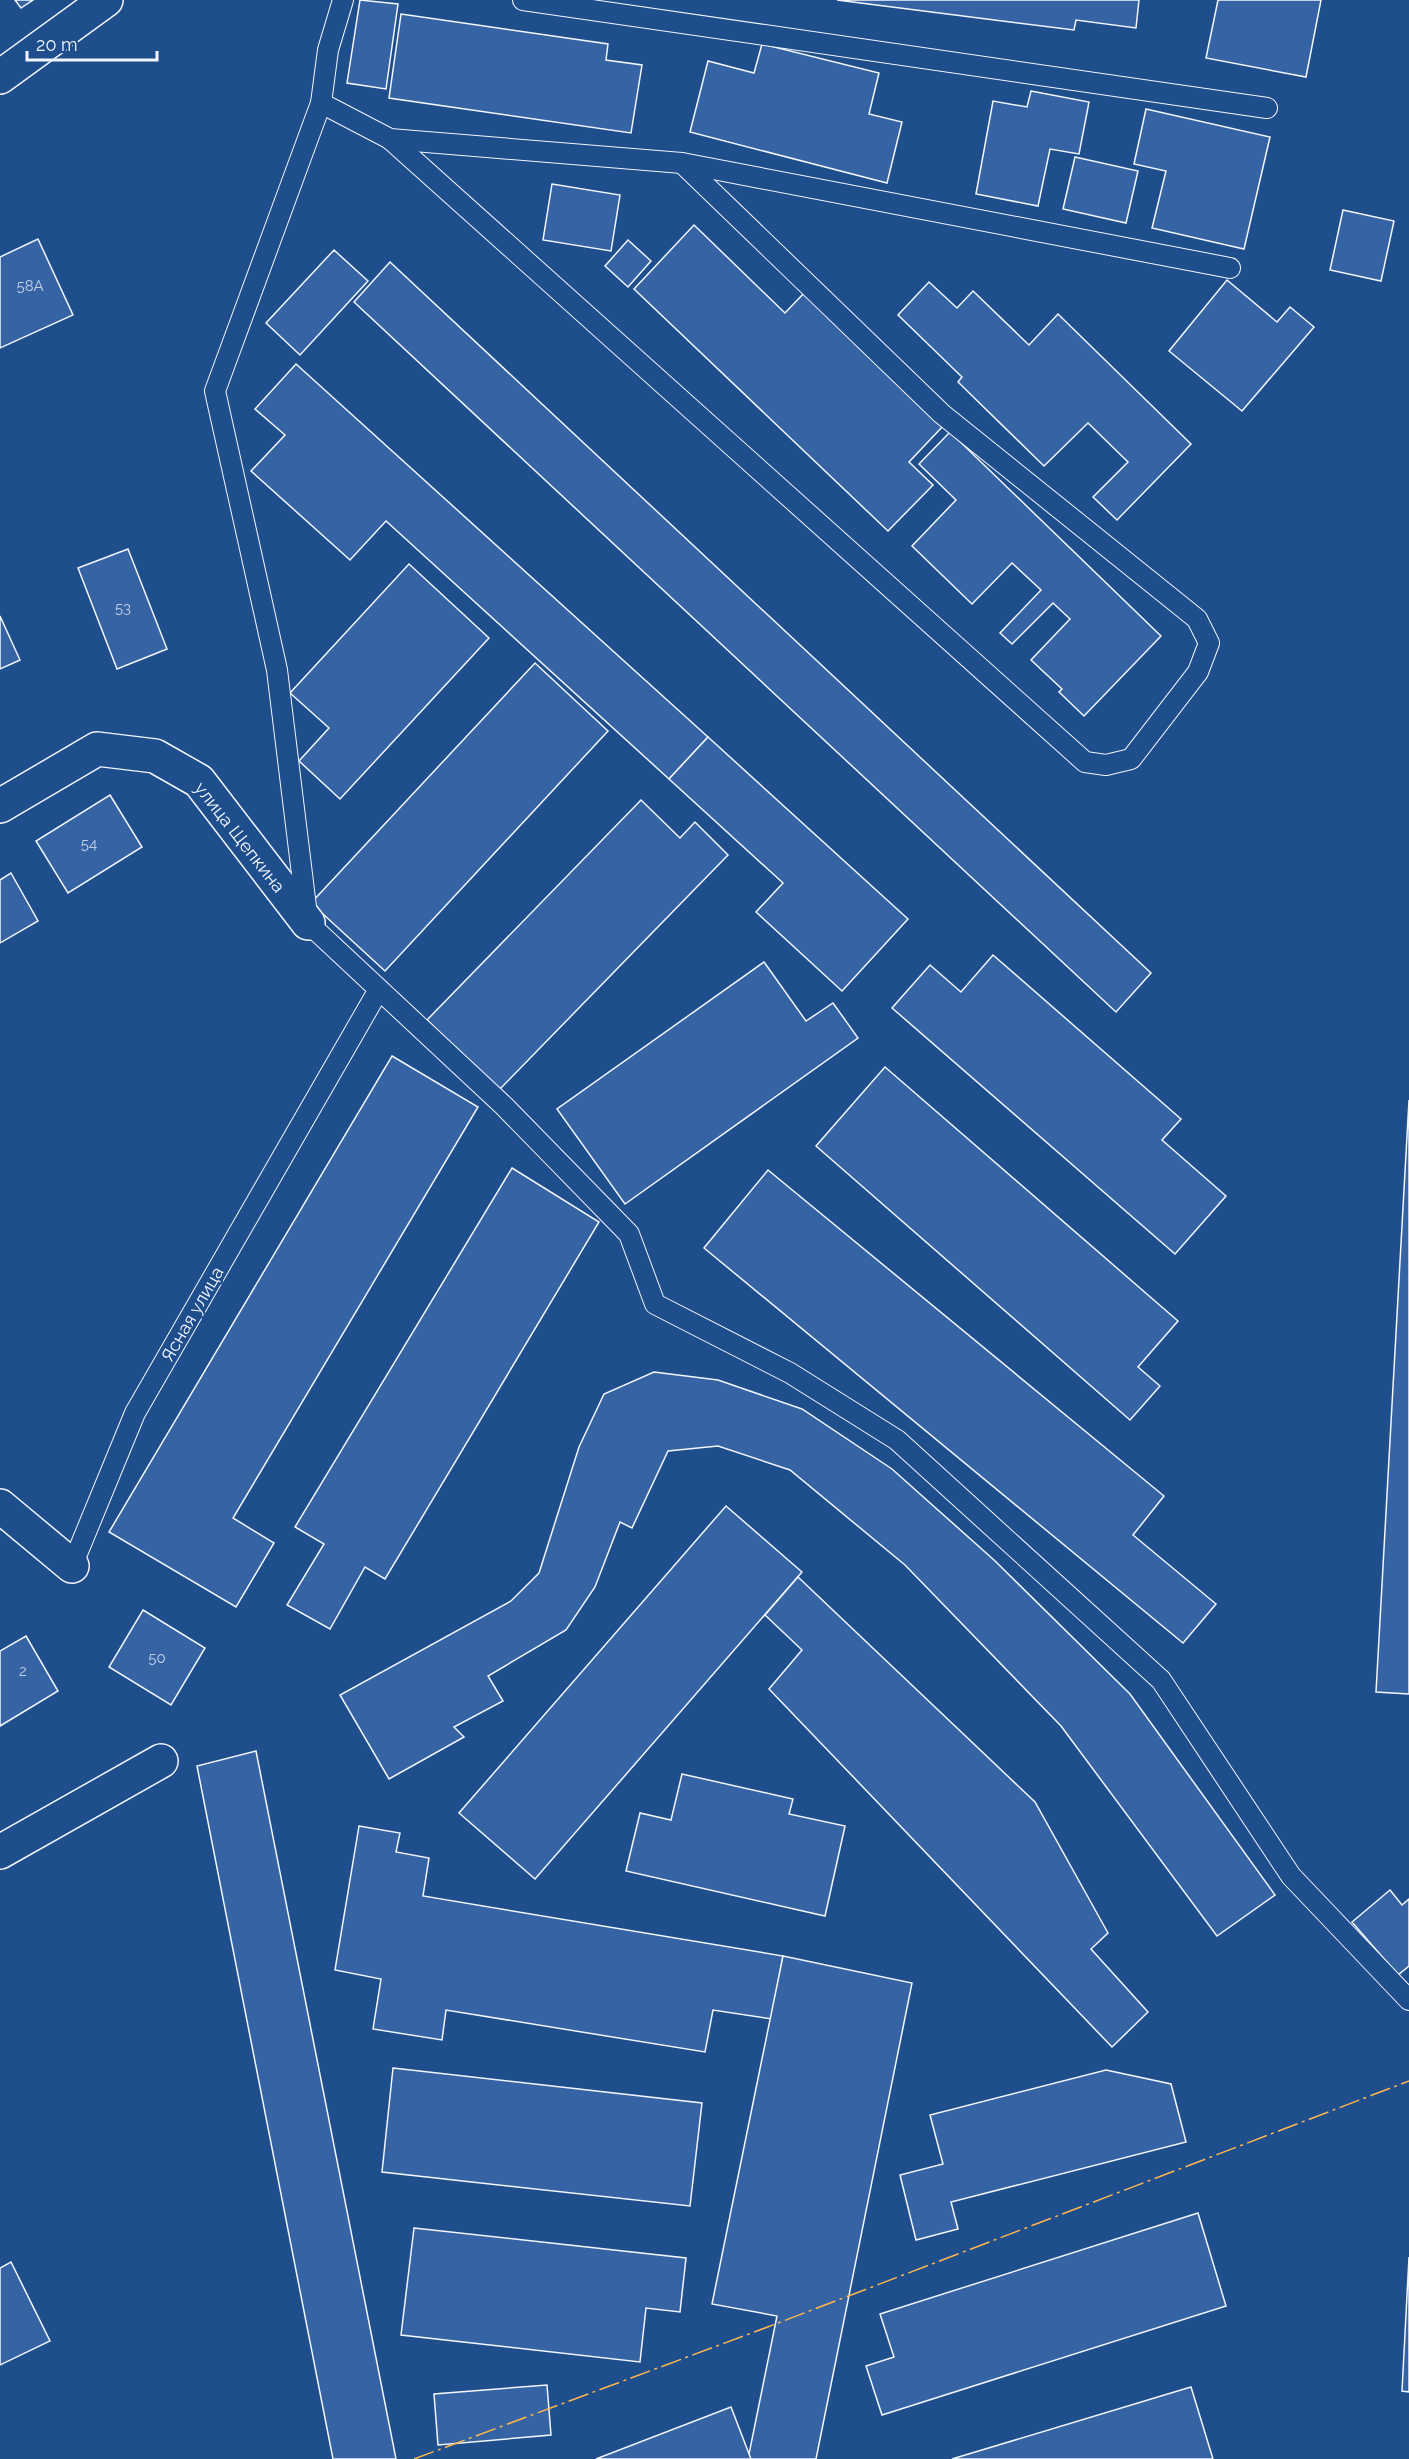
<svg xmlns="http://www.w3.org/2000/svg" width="1409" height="2459" font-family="Raleway,sans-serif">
<rect width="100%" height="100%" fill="#1f4e8c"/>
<g fill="#3563a3" stroke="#f2f6ff" stroke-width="1.5">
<polygon points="15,0 33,0 21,8"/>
<polygon points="360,0 398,4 386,89 347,83"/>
<polygon points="837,0 1139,0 1136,28 1076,20 1074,30"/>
<polygon points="1218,0 1321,0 1306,77 1206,58"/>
<polygon points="401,14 608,44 606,60 642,65 631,133 389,98"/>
<polygon points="762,44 879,73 869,114 902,122 887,183 690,132 708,61 754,73"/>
<polygon points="1031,91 1089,102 1079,154 1050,149 1038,206 976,194 993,101 1027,107"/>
<polygon points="1146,109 1270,137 1244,249 1152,228 1166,171 1134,164"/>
<polygon points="1075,157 1138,171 1126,223 1063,209"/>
<polygon points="552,184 620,195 611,251 543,240"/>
<polygon points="1343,210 1394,221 1381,281 1330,270"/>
<polygon points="694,225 785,313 805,292 944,425 909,462 933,485 888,531 634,289"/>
<polygon points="38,239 73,315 0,348 0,257"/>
<polygon points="628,240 651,261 628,287 605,266"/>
<polygon points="334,250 368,281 300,355 266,323"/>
<polygon points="390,262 1151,973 1116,1012 354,302"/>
<polygon points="1227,280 1277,322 1290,307 1314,327 1242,411 1169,351"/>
<polygon points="929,282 957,308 973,291 1029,345 1058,314 1191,444 1117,520 1093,497 1128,462 1088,423 1044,466 958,382 962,377 898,315"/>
<polygon points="296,364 708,737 669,779 386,521 350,560 251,471 285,435 255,409"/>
<polygon points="950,432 1161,636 1084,716 1059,692 1062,689 1031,660 1070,619 1053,603 1012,644 1000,633 1041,590 1012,563 972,604 912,546 956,500 919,464"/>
<polygon points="128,549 167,649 117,669 78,568"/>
<polygon points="409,564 489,638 340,799 299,761 329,728 290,693"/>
<polygon points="0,616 20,660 0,669"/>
<polygon points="535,663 608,731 385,971 311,903"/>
<polygon points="708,737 908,919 842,991 756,912 783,883 669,779"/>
<polygon points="110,795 142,847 68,893 36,841"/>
<polygon points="641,800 680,838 695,822 728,855 499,1090 427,1020"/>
<polygon points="11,873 38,921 0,943 0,880"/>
<polygon points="993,955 1181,1119 1162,1140 1226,1196 1175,1254 892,1008 930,965 961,992"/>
<polygon points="764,962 806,1021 833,1003 858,1038 625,1204 557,1109"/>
<polygon points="392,1056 478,1107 233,1518 274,1543 236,1607 109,1532"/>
<polygon points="885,1067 1178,1321 1138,1367 1160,1386 1130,1420 816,1146"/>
<polygon points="1409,1100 1409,1694 1376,1692"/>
<polygon points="512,1168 599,1222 385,1579 365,1567 330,1629 287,1605 324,1544 295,1527"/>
<polygon points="768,1170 1164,1496 1133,1535 1216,1604 1183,1643 704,1248"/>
<polygon points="654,1372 718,1380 802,1409 892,1469 994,1560 1130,1694 1275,1895 1217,1936 1061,1726 905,1565 790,1470 718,1446 668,1451 632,1528 620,1522 595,1587 566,1630 488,1676 503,1701 454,1727 464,1737 389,1779 340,1695 511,1601 539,1573 579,1447 604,1394"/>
<polygon points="726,1506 802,1572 535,1879 459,1813"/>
<polygon points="798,1577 1035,1802 1108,1933 1091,1949 1148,2012 1112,2047 769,1689 802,1650 765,1615"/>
<polygon points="143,1610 205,1648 171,1705 109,1667"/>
<polygon points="26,1636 58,1691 0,1726 0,1651"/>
<polygon points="256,1751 396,2459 333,2459 197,1766"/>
<polygon points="682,1774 793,1799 789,1814 845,1826 825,1916 626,1871 640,1813 671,1820"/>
<polygon points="359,1826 400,1833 396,1852 429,1858 423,1896 783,1956 772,2019 713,2010 705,2052 446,2010 442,2040 373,2029 381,1979 335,1970"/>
<polygon points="1390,1890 1402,1905 1409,1899 1409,1966 1398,1975 1352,1922"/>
<polygon points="783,1956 912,1983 816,2459 748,2459 777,2316 712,2304"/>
<polygon points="393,2068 702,2103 690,2206 382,2172"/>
<polygon points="1106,2070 1171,2084 1186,2142 951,2202 958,2229 916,2240 900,2175 943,2164 930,2115"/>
<polygon points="1198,2213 1226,2306 882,2415 866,2366 894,2357 880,2314"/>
<polygon points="414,2228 686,2258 680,2312 646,2308 640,2362 401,2335"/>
<polygon points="1409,2257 1409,2392 1402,2391"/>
<polygon points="11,2262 50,2341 0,2365 0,2268"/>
<polygon points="547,2385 551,2435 438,2445 434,2394"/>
<polygon points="1191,2387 1213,2459 952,2459"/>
<polygon points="731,2407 751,2459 596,2459"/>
</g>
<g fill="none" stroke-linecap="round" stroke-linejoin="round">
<g stroke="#f2f6ff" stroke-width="22">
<g id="lane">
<polyline points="343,0 328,50 321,103 215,391 277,670 308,923 504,1106 629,1234 655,1304 790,1373 897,1440 1161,1680 1291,1876 1409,2000"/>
<polyline points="523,0 1267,108"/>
<polyline points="321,103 390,139 682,163 1230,268"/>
<polyline points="390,139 1085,762 1106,765 1131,759 1198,672 1209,643 1197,619 942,414 682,163"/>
<polyline points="72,1566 135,1413 378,991"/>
</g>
</g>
<g stroke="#f2f6ff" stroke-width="36">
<g id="street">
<polyline points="0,77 106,0"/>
<polyline points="0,806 97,749 155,756 199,781 308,923"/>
<polyline points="0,1506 72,1566"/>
<polyline points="0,1852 161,1761"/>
</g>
</g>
<use href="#lane" stroke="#1f4e8c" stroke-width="20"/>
<use href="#street" stroke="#1f4e8c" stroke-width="33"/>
<polyline stroke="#ffb74d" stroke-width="1.5" stroke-dasharray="21 4.5 3 4.5" stroke-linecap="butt" points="414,2459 765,2328 1409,2081"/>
</g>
<g text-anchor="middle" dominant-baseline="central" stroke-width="4.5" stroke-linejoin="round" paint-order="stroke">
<g font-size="15" fill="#c3d1e8">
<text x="30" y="286">58А</text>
<text x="123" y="608">53</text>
<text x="89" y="844">54</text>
<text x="157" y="1658">50</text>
<text x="23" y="1671">2</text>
</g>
<g font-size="18" fill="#f2f6ff" stroke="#1f4e8c">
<text transform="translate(240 837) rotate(52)">улица Щепкина</text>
<text transform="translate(192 1314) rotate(-60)">Ясная улица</text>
</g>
</g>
<path d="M27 51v9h130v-9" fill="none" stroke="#f2f6ff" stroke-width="3"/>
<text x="36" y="51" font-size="18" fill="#f2f6ff" stroke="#1f4e8c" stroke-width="4.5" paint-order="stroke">20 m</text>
</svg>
